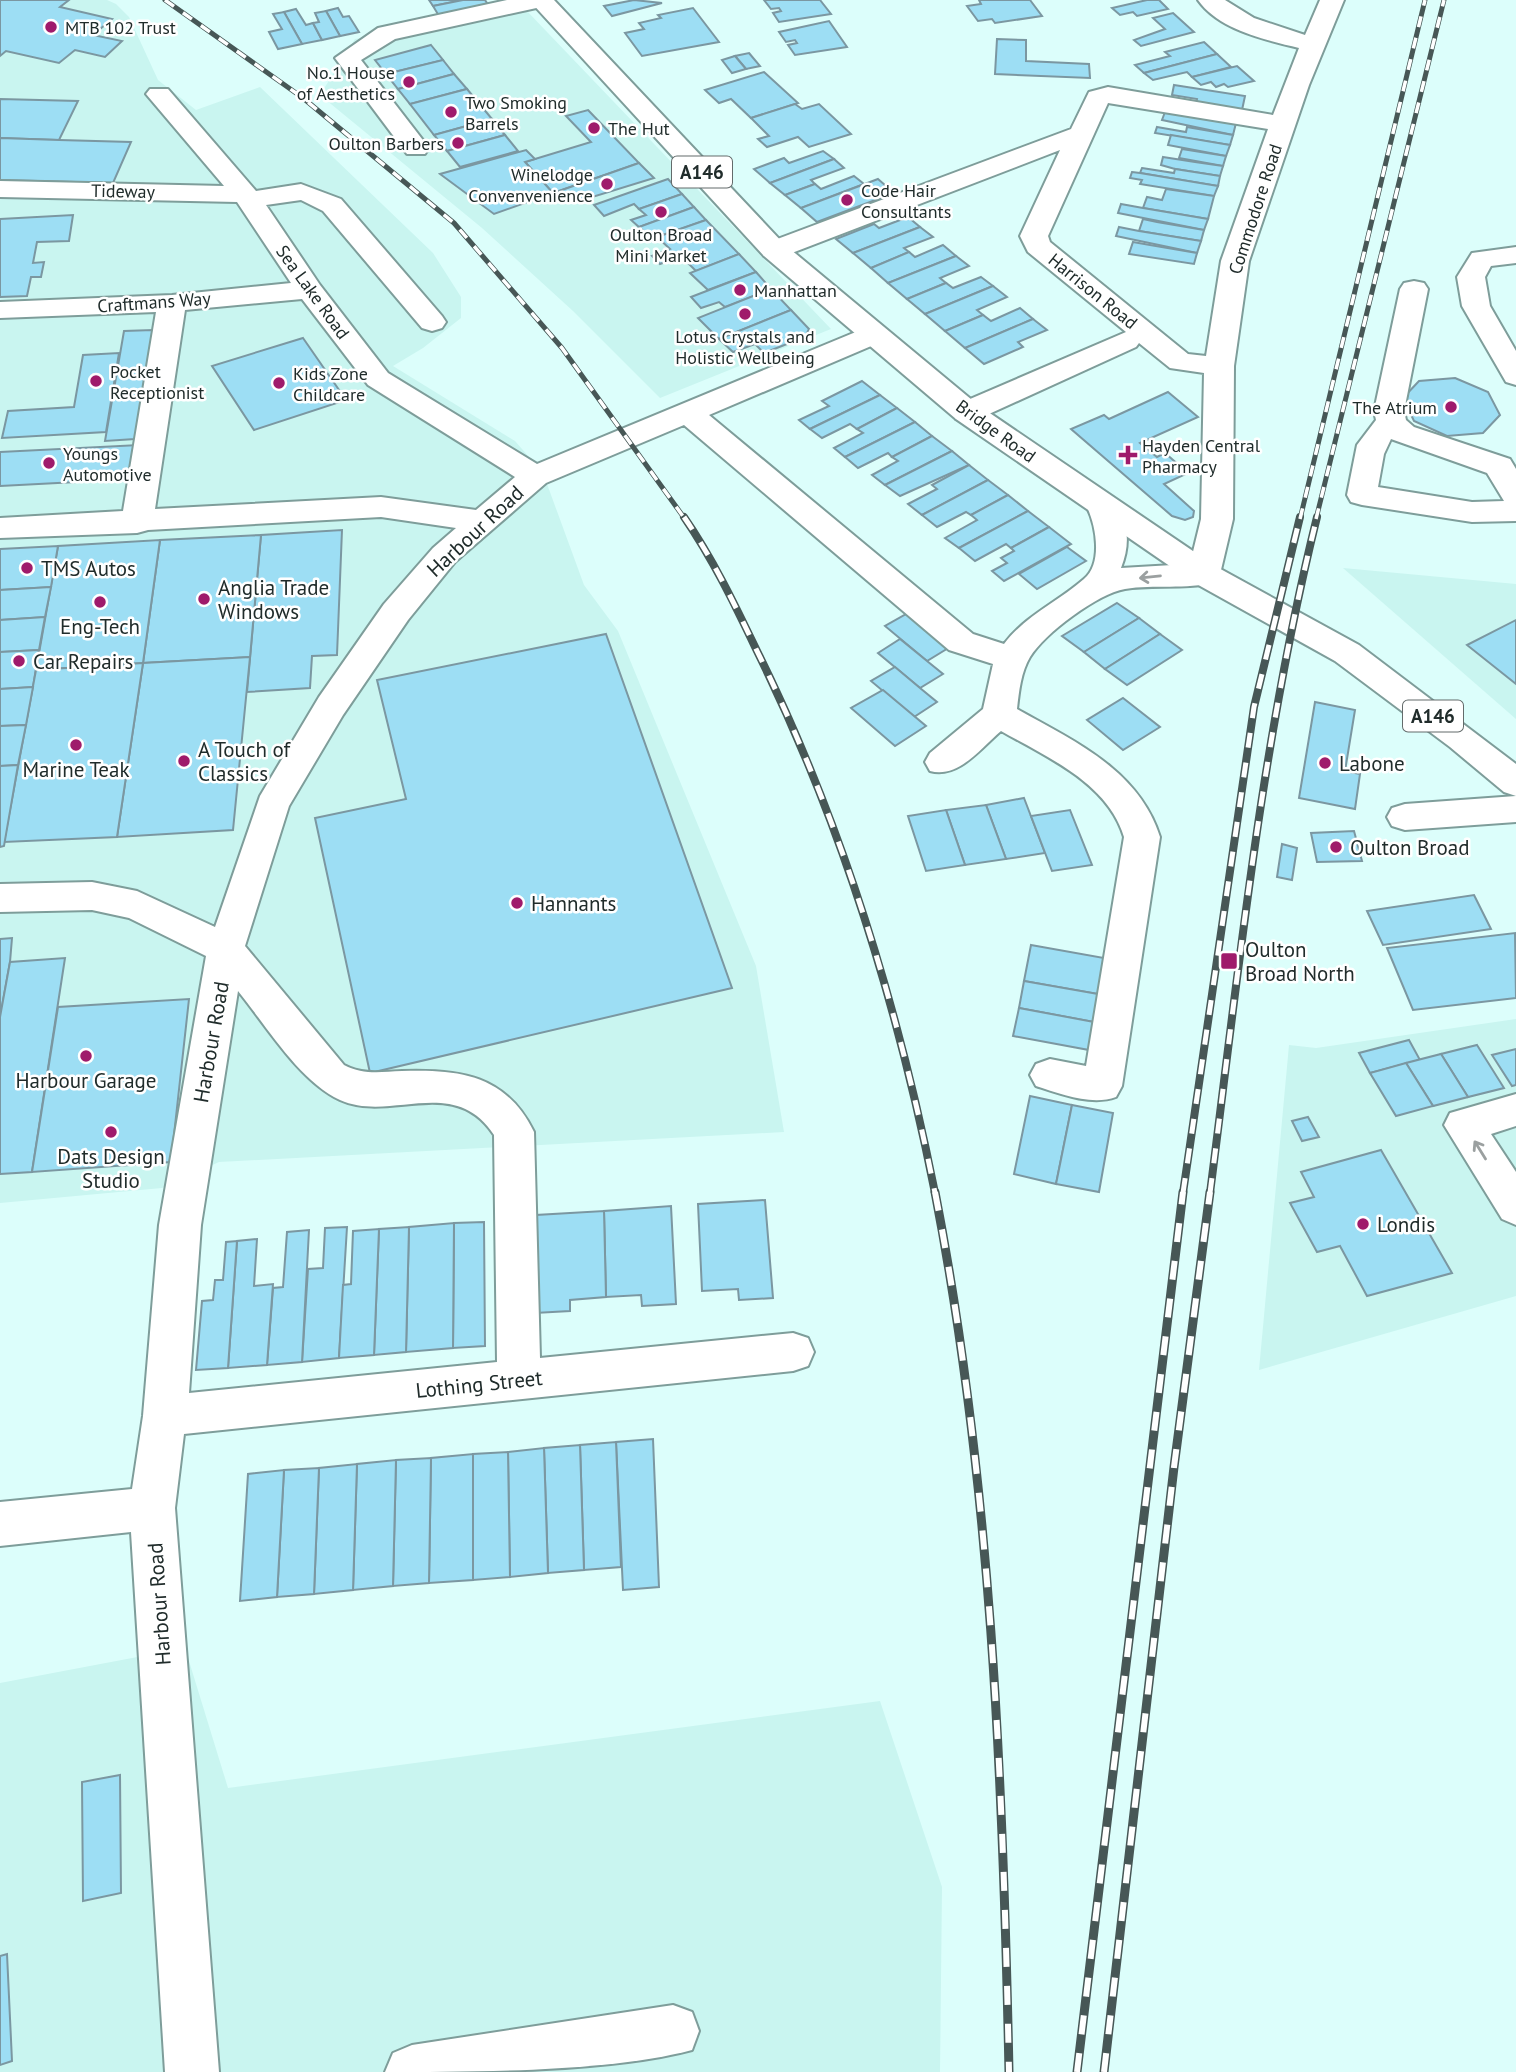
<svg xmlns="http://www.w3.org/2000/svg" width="1516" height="2072" font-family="'PT Sans',sans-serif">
<rect width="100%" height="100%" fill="#dcfefb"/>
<g fill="#c9f5f0">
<polygon points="0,0 107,0 116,4 129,17 158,80 196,110 260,87 433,253 461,297 461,318 423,348 393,366 515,441 543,473 584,585 618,631 756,966 784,1132 219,1162 162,1188 0,1203"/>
<polygon points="526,10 831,329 660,398 573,311 482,228 320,95 355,39"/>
<polygon points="1343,568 1516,584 1516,719"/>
<polygon points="1516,1019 1516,1296 1259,1370 1289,1045 1316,1048"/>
<polygon points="185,1648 228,1788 880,1701 942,1887 940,2072 0,2072 0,1683"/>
</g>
<g fill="#9ddef4" stroke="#7b97a1" stroke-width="2">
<polygon points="0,0 69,0 60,7 112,19 93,35 122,41 105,57 75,50 59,63 6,51 0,56"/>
<polygon points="429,0 463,0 433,6"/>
<polygon points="463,0 485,0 489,6 439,16 433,6"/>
<polygon points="634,0 662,3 612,16 604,6"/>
<polygon points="764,0 820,0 831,14 779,22 773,13 781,11 779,8 771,9"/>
<polygon points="979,0 1030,0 1042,16 995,23 992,19 978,21 967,6 981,4"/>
<polygon points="1147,0 1159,0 1168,9 1137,16 1133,12 1120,15 1112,8"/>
<polygon points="338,8 343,17 349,16 359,32 340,36 326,11"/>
<polygon points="693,8 719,42 642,56 625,33 644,29 639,23 661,18 658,15"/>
<polygon points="296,9 306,25 313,23 322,40 302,44 284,12"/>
<polygon points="326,11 340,36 322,40 313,23 319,22 315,13"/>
<polygon points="284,12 302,44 278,49 269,32 282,29 273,14"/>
<polygon points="1173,13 1194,32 1141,46 1134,40 1165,29 1153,18"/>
<polygon points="829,21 847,47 795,55 788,45 797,43 795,40 786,42 779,32"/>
<polygon points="997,39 1026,40 1026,61 1089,64 1090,78 995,74"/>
<polygon points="1204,42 1217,54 1144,73 1135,65 1170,56 1165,52"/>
<polygon points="431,45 443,60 386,74 375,60"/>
<polygon points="749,53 760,66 746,69 735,56"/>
<polygon points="1217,54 1231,67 1192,77 1187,72 1153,80 1144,73"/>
<polygon points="735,56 746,69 732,73 722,60"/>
<polygon points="443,60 454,74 398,89 386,74"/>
<polygon points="1237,66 1254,81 1228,87 1224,84 1216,87 1211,82 1201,85 1192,77"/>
<polygon points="764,72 798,103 751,118 731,99 719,103 705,90"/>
<polygon points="454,74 467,89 410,104 398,89"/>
<polygon points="1174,85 1245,96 1242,110 1196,103 1197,99 1172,95"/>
<polygon points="467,89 492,119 434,135 410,104"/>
<polygon points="0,99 78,101 59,140 0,138"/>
<polygon points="795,104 802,109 819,104 851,134 809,147 798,137 767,147 758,139 769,136 751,118"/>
<polygon points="588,110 639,163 553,193 525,162 591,142 566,116"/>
<polygon points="1165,112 1236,123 1233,135 1162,120"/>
<polygon points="492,119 505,135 447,151 434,135"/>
<polygon points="1157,127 1186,132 1187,127 1233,135 1230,145 1155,133"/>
<polygon points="505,135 518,151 460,167 447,151"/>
<polygon points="1171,135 1230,145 1226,156 1168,145"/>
<polygon points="0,138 59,140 131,142 113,183 0,180"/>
<polygon points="1182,149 1226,156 1223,166 1179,158"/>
<polygon points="526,150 535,159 525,162 553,193 494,214 440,174"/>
<polygon points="823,151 834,159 770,183 754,169 784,158 789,163"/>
<polygon points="1163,157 1195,162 1223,166 1220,176 1175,169 1161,165"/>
<polygon points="834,159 844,168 811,180 815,184 785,195 770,183"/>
<polygon points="639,163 654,178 573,203 559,191"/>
<polygon points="1142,168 1174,173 1175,169 1220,176 1218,186 1140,173"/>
<polygon points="1132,172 1140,173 1218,186 1214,196 1140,184 1142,180 1130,178"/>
<polygon points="854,176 864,184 801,208 785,195 815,184 821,189"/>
<polygon points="668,179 682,194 639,209 634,204 604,216 594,205"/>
<polygon points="878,179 894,193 817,222 801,208"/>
<polygon points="1166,189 1214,196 1208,219 1143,208 1147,197 1162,200"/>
<polygon points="682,194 694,207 639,227 631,220 646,215 639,209"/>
<polygon points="1121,204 1143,208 1208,219 1204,230 1118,213"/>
<polygon points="694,207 706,220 664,235 660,231 648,235 639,227"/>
<polygon points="73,215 69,241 37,242 33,263 44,262 41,277 31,277 27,296 0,297 0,219"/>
<polygon points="908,217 920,227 853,253 836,239 874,224 879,228"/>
<polygon points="1143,219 1157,222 1204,230 1201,241 1139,231"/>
<polygon points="706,220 739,254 696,271 681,256 660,264 652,256 670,249 657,237"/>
<polygon points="920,227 933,237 904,248 909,252 871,268 853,253"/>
<polygon points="1119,227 1139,231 1201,241 1197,253 1116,236"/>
<polygon points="1133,242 1150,245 1197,253 1194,264 1129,254"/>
<polygon points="943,245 956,256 888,283 871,268 909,252 915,257"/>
<polygon points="739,254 756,272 708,290 690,273"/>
<polygon points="956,256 969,266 940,278 946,283 907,299 888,283"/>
<polygon points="756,272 771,289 725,307 719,302 701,308 691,297"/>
<polygon points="981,277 993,286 925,314 907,299 946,283 953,288"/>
<polygon points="993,286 1007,297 977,310 983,315 945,331 925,314"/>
<polygon points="771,289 791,310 719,339 698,318"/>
<polygon points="1020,308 1033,319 965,348 945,331 983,315 991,321"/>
<polygon points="791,310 809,329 805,337 764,353 755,344 733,352 719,339"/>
<polygon points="1033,319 1047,330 1018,342 1023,347 984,364 965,348"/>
<polygon points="153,330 135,439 105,441 124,331"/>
<polygon points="303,338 346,400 254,430 212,366"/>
<polygon points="119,353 106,432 2,438 8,411 74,407 83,355"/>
<polygon points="1455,378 1488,392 1500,415 1483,433 1447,436 1414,421 1403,398 1419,381"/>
<polygon points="862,381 880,395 810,429 799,420 829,406 822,401"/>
<polygon points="1168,392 1198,417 1140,443 1157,457 1165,453 1188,473 1164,484 1194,511 1193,517 1185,520 1172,516 1071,429 1104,415 1109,419"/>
<polygon points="880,395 897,408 857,429 850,424 822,438 810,429"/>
<polygon points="897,408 915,422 845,457 834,448 863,433 857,429"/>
<polygon points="915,422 932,436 892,457 888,453 858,468 845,457"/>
<polygon points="932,436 952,451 885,485 872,475 898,461 892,457"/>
<polygon points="139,445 134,479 0,486 0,452"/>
<polygon points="952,451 969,465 900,496 885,485"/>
<polygon points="969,465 988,480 922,515 908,504 937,489 932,485"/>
<polygon points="988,480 1008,495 971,515 966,512 937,527 922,515"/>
<polygon points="1008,495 1028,511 959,548 945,538 977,520 971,515"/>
<polygon points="1028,511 1049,527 1011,548 1006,544 975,561 959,548"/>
<polygon points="1049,527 1071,544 1004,581 992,571 1007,563 1001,558 1014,551 1011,548"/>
<polygon points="342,530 337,655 312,656 310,688 247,692 261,535"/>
<polygon points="261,535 250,657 143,663 160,540"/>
<polygon points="160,540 143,663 36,670 58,546"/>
<polygon points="58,546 51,587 0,590 0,549"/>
<polygon points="1067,547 1086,561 1037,589 1019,574"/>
<polygon points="51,587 45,617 0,620 0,590"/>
<polygon points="1117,603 1139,618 1084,652 1062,636"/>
<polygon points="908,613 950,647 927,661 885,626"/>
<polygon points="45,617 39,650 0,652 0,620"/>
<polygon points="1139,618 1160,634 1105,669 1084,652"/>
<polygon points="1516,620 1516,684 1467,645"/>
<polygon points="606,634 732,988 370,1073 315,818 406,799 377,680"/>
<polygon points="1160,634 1182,650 1127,685 1105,669"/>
<polygon points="900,639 927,661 943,674 920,688 878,653"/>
<polygon points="39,650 33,687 0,689 0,652"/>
<polygon points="250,657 233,830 117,837 143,663"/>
<polygon points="143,663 117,837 4,842 36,670"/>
<polygon points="895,667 920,688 937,702 914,717 871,681"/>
<polygon points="33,687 26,725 0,726 0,689"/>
<polygon points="883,690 926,726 895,746 851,708"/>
<polygon points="1123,698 1160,727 1123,750 1087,720"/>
<polygon points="1315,702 1355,710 1345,771 1360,774 1355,809 1299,798"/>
<polygon points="26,725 18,765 0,766 0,726"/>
<polygon points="18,765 4,846 0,847 0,766"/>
<polygon points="1024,798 1045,853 1006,859 986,805"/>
<polygon points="986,805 1006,859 965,865 946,810"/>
<polygon points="946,810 965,865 926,871 908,816"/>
<polygon points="1070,810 1092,865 1052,871 1031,816"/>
<polygon points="1354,831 1362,861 1317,862 1311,833"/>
<polygon points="1282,844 1297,848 1292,880 1277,877"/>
<polygon points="1474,895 1491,929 1383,945 1367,911"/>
<polygon points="1515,933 1516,998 1413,1010 1387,948"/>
<polygon points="12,938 10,962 0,1017 0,939"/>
<polygon points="1031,945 1104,958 1098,994 1024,981"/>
<polygon points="65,958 32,1172 0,1174 0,1017 10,962"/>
<polygon points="1024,981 1098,994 1094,1022 1019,1008"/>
<polygon points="189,999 171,1162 32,1172 58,1007"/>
<polygon points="1019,1008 1094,1022 1089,1050 1013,1036"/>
<polygon points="1409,1040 1420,1060 1370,1073 1359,1053"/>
<polygon points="1477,1045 1504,1088 1468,1097 1441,1054"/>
<polygon points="1516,1049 1516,1085 1512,1086 1492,1055"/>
<polygon points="1441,1054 1468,1097 1433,1106 1406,1063"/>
<polygon points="1406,1063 1433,1106 1396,1116 1370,1073"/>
<polygon points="1030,1096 1072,1105 1056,1184 1014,1174"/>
<polygon points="1072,1105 1113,1113 1099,1192 1056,1184"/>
<polygon points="1308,1117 1319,1137 1302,1141 1292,1121"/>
<polygon points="1381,1150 1452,1273 1367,1296 1340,1246 1317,1252 1290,1203 1314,1197 1301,1172"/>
<polygon points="765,1200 773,1298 739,1300 738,1289 702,1291 698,1204"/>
<polygon points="671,1206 676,1304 642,1306 641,1295 606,1297 604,1211"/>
<polygon points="604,1211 606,1297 570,1300 570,1311 535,1313 536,1215"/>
<polygon points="484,1222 485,1346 453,1348 454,1223"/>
<polygon points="454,1223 453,1348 406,1352 409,1227"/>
<polygon points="347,1227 339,1358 302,1362 308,1269 323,1268 325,1228"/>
<polygon points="409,1227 406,1352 374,1355 379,1229"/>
<polygon points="379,1229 374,1355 339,1358 343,1285 351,1284 353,1231"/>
<polygon points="309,1230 302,1362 267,1365 273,1288 283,1287 287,1232"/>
<polygon points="257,1239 254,1286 273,1284 267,1365 228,1368 237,1241"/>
<polygon points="237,1241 228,1368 196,1370 202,1301 213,1300 215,1280 223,1280 226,1242"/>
<polygon points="653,1439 659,1587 623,1590 616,1442"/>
<polygon points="616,1442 621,1567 584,1570 580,1445"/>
<polygon points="580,1445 584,1570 548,1573 544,1448"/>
<polygon points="544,1448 548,1573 510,1577 508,1452"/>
<polygon points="508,1452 510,1577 473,1580 473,1454"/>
<polygon points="473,1454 473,1580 429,1583 431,1458"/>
<polygon points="431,1458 429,1583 393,1586 396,1460"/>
<polygon points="396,1460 393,1586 353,1590 357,1464"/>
<polygon points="357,1464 353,1590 314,1594 319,1468"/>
<polygon points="319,1468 314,1594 277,1597 284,1470"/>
<polygon points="284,1470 277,1597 240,1601 248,1474"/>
<polygon points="120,1775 121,1893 83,1901 82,1782"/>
<polygon points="7,1954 12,2061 0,2065 0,1956"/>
</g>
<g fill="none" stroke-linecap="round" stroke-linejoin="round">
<g stroke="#7e9d9a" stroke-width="4">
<g id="minor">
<polygon points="507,0 553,0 549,5 541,7 395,39 361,60 429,148 425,154 407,154 335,58 378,28"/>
<path d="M 1198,0 L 1225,0 L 1254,18 L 1305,35 L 1320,0 L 1344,0 L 1309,85 L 1249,261 L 1234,366 L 1233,519 L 1220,574 L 1215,582 C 1186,590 1154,584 1125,589 C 1097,594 1045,633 1030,657 C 1021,672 1019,691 1017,709 C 1074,741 1139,770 1160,837 L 1122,1086 L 1116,1097 C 1092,1106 1060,1094 1036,1086 L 1030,1075 L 1036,1064 L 1050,1059 L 1086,1066 L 1124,837 C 1108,783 1047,757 1001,731 C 981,748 958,779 930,771 L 925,762 L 930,753 L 983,709 L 993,664 L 949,650 L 684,425 L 546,483 L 455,562 L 408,620 L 343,715 L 289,806 L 245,946 L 344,1065 C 363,1075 380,1072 402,1071 C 460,1069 506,1075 534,1132 L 540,1358 L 793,1333 L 808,1338 L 814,1352 L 808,1366 L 793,1371 L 184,1434 L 175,1508 L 219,2072 L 165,2072 L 131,1532 L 0,1546 L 0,1502 L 132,1489 L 143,1416 L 159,1225 L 206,956 L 129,918 L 92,910 L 0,912 L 0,884 L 92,882 L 137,891 L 215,927 L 260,796 L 319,697 L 384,604 L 433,548 L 456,528 L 381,517 L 148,530 L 137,533 L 0,538 L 0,518 L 123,511 L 156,312 L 0,318 L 0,302 L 172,295 L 291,283 L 237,202 L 0,197 L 0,181 L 224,186 L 146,94 L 150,89 L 168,89 L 256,191 L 301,184 L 341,199 L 442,316 L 446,322 L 442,328 L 432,331 L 422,328 L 323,211 L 301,200 L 266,205 L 320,285 L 388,373 L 537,464 L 863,329 L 873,326 L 883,329 L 887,335 L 883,341 L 709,415 L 973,634 L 1004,644 C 1026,615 1058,602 1084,579 C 1103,563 1096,526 1087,507 L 1092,500 L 1103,497 L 1114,500 C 1128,522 1131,543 1121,568 L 1190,564 L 1201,519 L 1204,373 L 1170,368 L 1139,343 L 1136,347 L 978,419 L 967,421 L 956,419 L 952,412 L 956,405 L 1126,332 L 1028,252 L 1020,236 L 1060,150 L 784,256 L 764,256 L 760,250 L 764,244 L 1071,129 L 1089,92 L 1108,87 L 1273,115 L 1299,48 C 1266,40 1219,30 1198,0 ZM 1108,103 L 1268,129 L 1221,261 L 1206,356 L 1188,354 L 1050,242 L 1048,236 ZM 302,299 L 368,385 L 515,477 L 476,510 L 381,497 L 155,509 L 185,310 ZM 238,991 C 266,1025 299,1081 340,1100 C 391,1123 454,1074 494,1135 L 497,1362 L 189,1393 L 201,1225 Z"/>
<polygon points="1516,247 1516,263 1491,266 1485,277 1490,306 1516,351 1516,385 1506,382 1462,306 1457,277 1472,253"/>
<path d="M 1414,281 L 1424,283 L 1428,289 L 1404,411 L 1406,420 L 1414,427 L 1510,459 L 1516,469 L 1516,521 L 1472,522 L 1362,505 L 1351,502 L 1347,495 L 1357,445 L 1376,420 L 1374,411 L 1400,289 L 1404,283 ZM 1391,439 L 1487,473 L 1504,501 L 1472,502 L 1378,487 L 1384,454 Z"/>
<polygon points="1516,796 1516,822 1405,830 1392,826 1387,817 1392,808 1405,804"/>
<polygon points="1516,1094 1516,1126 1491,1134 1516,1172 1516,1225 1502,1219 1444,1125 1450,1113"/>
<path d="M 673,2005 L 692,2012 L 699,2031 L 692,2050 C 610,2072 475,2072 385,2072 L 393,2053 L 412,2045 Z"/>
</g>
</g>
<g stroke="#7e9d9a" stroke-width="4">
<polygon id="highway" points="529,0 554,0 784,244 978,405 1215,566 1359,645 1516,764 1516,796 1504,792 1450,747 1335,661 1193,582 956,419 764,256"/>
</g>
<use href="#minor" fill="#fff" fill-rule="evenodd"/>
<use href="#highway" fill="#fff" fill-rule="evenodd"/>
<g stroke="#475756" stroke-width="5">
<g id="rail-far2">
<polyline points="165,0 303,98 454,223 562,348 685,519"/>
<polyline points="1300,519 1425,0"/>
<polyline points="1316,519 1444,0"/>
</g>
</g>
<g stroke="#475756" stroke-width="8">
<g id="rail-far1">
<path d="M 684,517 C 713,559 735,605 757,651 C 842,823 898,1006 935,1193"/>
<polyline points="1183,1193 1254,707 1300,517"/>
<path d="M 1210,1193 C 1239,967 1262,739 1317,517"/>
</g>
</g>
<g stroke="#475756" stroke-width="9">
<g id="rail">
<path d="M 935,1192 C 991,1482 1003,1777 1009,2072"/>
<polyline points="1077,2072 1183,1192"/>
<polyline points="1104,2072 1174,1467 1210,1192"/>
</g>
</g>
<use href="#rail-far2" stroke="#fff" stroke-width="3.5" stroke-dasharray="11" stroke-linecap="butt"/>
<use href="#rail-far1" stroke="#fff" stroke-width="5" stroke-dasharray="15" stroke-linecap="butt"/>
<use href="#rail" stroke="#fff" stroke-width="6" stroke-dasharray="19" stroke-linecap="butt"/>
</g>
<defs><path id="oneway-shaft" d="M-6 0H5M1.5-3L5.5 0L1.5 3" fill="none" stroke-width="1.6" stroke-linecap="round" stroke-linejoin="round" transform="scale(1.75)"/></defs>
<g stroke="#9ba0a0">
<use href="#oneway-shaft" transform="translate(1150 577) rotate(174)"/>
<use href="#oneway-shaft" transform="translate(1480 1150) rotate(-122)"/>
</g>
<g fill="#9f1b6b" stroke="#fff" stroke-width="2.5">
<circle cx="51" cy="27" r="7"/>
<circle cx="409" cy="82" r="7"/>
<circle cx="451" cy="112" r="7"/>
<circle cx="594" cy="128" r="7"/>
<circle cx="458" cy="143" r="7"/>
<circle cx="607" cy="184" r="7"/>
<circle cx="847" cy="200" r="7"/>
<circle cx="661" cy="212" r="7"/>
<circle cx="740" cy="290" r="7"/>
<circle cx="745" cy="314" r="7"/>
<circle cx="96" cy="381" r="7"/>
<circle cx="279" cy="383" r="7"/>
<circle cx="1451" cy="407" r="7"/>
<path d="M1124.5 444.5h7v7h7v7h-7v7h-7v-7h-7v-7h7z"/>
<circle cx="49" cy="463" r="7"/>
<circle cx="27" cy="568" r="7"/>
<circle cx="204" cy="599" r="7"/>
<circle cx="100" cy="602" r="7"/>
<circle cx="19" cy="661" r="7"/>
<circle cx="76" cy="745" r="7"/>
<circle cx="184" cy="761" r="7"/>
<circle cx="1325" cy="763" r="7"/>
<circle cx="1336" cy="847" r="7"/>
<circle cx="517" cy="903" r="7"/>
<rect x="1220" y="952" width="18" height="18" rx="3.5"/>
<circle cx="86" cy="1056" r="7"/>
<circle cx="111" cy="1132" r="7"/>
<circle cx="1363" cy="1224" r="7"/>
</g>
<g text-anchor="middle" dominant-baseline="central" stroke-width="5" stroke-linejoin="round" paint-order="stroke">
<g font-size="18" fill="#202c2b" stroke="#fff" text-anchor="start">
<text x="65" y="27">MTB 102 Trust</text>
<text x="395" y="72" text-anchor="end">No.1 House<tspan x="395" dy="21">of Aesthetics</tspan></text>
<text x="465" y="102">Two Smoking<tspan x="465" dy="21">Barrels</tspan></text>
<text x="608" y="128">The Hut</text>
<text x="444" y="143" text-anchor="end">Oulton Barbers</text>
<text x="593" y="174" text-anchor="end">Winelodge<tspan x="593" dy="21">Convenvenience</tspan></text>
<text x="861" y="190">Code Hair<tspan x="861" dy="21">Consultants</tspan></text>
<text x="661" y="234" text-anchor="middle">Oulton Broad<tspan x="661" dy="21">Mini Market</tspan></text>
<text x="754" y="290">Manhattan</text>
<text x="745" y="336" text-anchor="middle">Lotus Crystals and<tspan x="745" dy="21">Holistic Wellbeing</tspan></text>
<text x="110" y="371">Pocket<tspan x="110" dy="21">Receptionist</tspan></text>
<text x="293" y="373">Kids Zone<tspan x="293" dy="21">Childcare</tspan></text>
<text x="1437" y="407" text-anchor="end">The Atrium</text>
<text x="1142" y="445">Hayden Central<tspan x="1142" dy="21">Pharmacy</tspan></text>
<text x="63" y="453">Youngs<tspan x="63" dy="21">Automotive</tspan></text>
</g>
<g font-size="18" fill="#202c2b" stroke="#fff">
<text transform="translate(123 191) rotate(1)">Tideway</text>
<text transform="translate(1255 209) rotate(-72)">Commodore Road</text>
<text transform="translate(1093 291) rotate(39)">Harrison Road</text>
<text transform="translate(313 292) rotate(54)">Sea Lake Road</text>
<text transform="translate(154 302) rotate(-4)">Craftmans Way</text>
<text transform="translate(996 431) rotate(36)">Bridge Road</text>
</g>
<g fill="#fff" stroke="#636b6b" stroke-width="2">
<rect x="672" y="156.5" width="60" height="31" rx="5"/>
<rect x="1403" y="700.5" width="60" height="31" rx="5"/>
</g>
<g font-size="19" font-weight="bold" fill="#202c2b">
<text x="702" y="172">A146</text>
<text x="1433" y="716">A146</text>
</g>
<g font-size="21" fill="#202c2b" stroke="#fff">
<text transform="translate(475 531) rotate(-43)">Harbour Road</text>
<text transform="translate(211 1042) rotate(-80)">Harbour Road</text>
<text transform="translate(479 1384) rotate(-6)">Lothing Street</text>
<text transform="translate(159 1604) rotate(-94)">Harbour Road</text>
</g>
<g font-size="21" fill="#202c2b" stroke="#fff" text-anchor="start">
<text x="41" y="568">TMS Autos</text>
<text x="218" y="587">Anglia Trade<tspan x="218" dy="24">Windows</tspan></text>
<text x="100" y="626" text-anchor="middle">Eng-Tech</text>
<text x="33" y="661">Car Repairs</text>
<text x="198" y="749">A Touch of<tspan x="198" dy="24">Classics</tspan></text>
<text x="1339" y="763">Labone</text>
<text x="76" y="769" text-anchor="middle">Marine Teak</text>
<text x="1350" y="847">Oulton Broad</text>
<text x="531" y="903">Hannants</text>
<text x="1245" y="949">Oulton<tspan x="1245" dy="24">Broad North</tspan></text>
<text x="86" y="1080" text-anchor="middle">Harbour Garage</text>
<text x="111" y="1156" text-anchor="middle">Dats Design<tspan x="111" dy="24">Studio</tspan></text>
<text x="1377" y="1224">Londis</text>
</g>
</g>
</svg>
